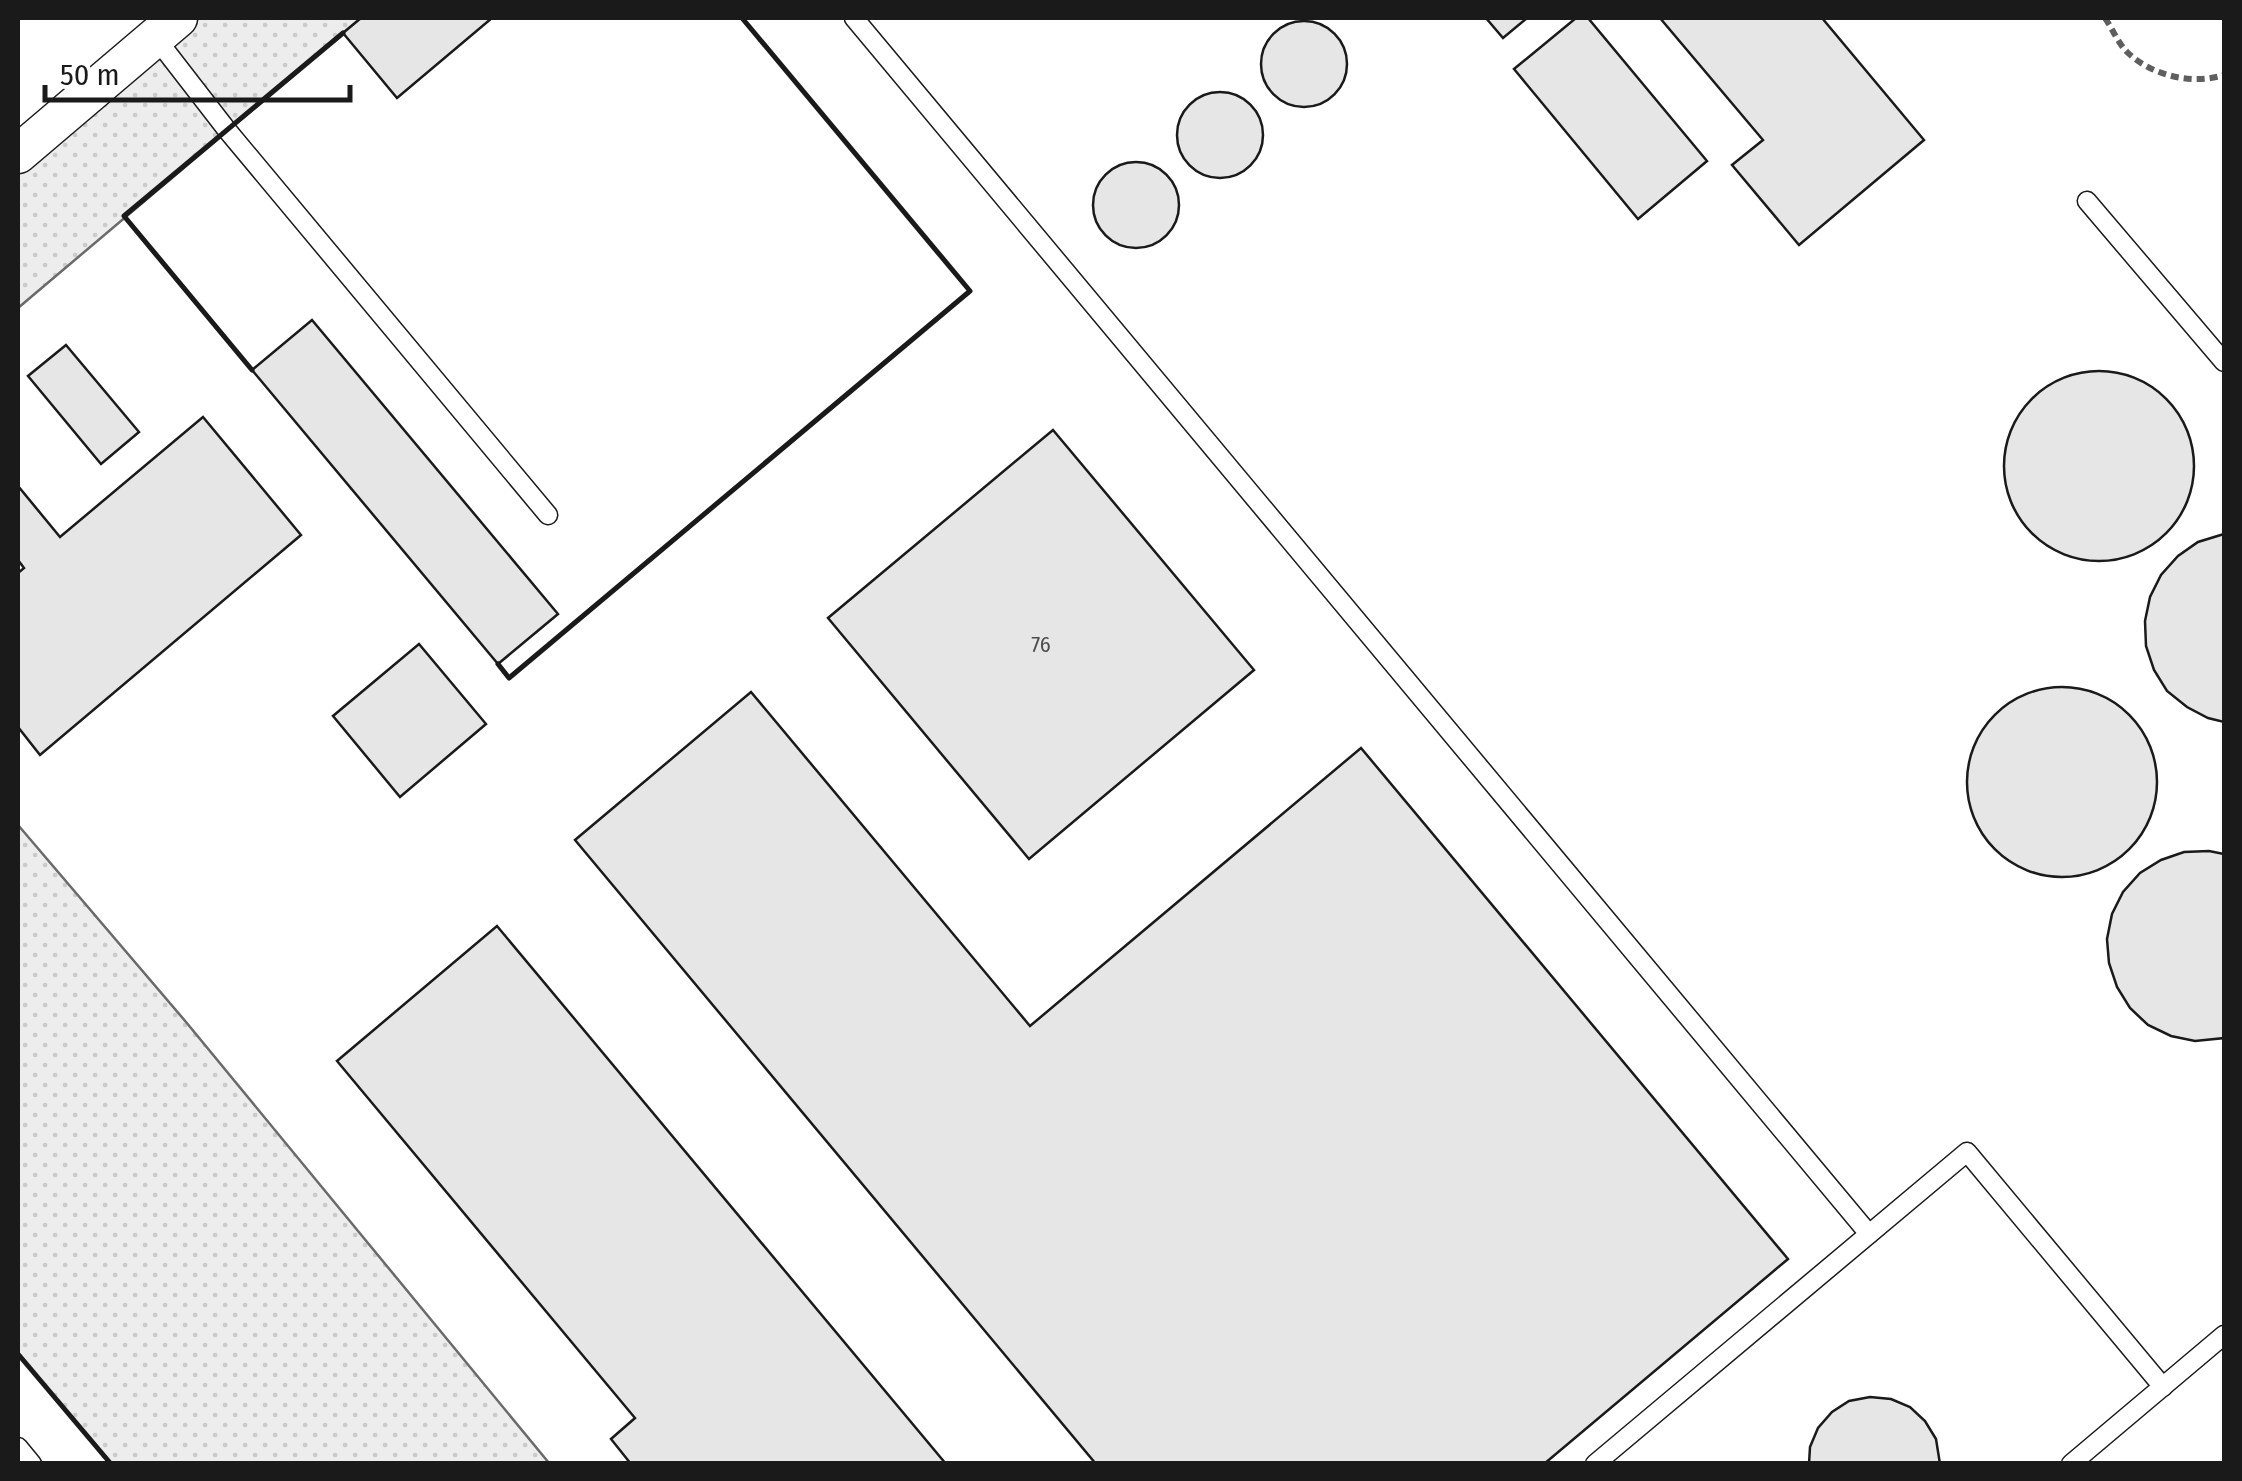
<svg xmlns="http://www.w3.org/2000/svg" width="2242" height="1481" font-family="'Fira Sans Condensed',sans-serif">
<defs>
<pattern id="grass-dots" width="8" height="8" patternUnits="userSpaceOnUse" patternTransform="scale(2.5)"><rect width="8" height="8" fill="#ededed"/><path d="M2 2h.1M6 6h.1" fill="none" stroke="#cbcbcb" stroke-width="1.8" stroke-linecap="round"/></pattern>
</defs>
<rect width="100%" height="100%" fill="#fff"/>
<g fill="url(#grass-dots)" stroke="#6a6a6a" stroke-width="2.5">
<polygon points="177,18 361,18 18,308 18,154"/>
<polygon points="18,825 186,1022 549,1463 111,1463 18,1354"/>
</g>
<g fill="#e6e6e6" stroke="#1a1a1a" stroke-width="2.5">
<polygon points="361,18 492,18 397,98 343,33"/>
<polygon points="1486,18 1527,18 1503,38"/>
<polygon points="1576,18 1588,18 1707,161 1638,219 1514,69"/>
<polygon points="1660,18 1822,18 1924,140 1799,245 1732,165 1763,140"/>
<circle cx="1304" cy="64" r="43"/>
<circle cx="1220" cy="135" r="43"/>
<circle cx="1136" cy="205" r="43"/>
<polygon points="312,320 558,614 498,664 252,370"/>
<polygon points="66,345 139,432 101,464 28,376"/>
<circle cx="2099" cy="466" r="95"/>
<polygon points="203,417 301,535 40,755 18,727 18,573 24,568 18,560 18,486 60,537"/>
<polygon points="1053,430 1254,670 1029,859 828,618"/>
<polygon points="2224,534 2224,722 2208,718 2187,707 2167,691 2154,670 2146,646 2145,621 2150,597 2161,575 2178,556 2198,542"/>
<polygon points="419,644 486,724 400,797 333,716"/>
<circle cx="2062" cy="782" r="95"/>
<polygon points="751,692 1030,1026 1361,748 1788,1259 1544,1464 1096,1464 575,840"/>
<polygon points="2209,851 2224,854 2224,1038 2195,1041 2171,1036 2148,1025 2130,1008 2117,987 2109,963 2107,939 2112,914 2123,892 2140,873 2161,860 2184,852"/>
<polygon points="497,926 946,1464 631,1464 611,1439 635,1418 337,1061"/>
<polygon points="1870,1397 1891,1399 1910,1407 1925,1421 1936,1439 1940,1464 1809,1464 1810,1447 1818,1428 1832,1412 1849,1401"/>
</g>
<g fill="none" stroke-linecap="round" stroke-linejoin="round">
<g stroke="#1a1a1a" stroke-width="21">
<g id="lane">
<polyline points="854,18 1869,1234"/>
<polyline points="155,37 227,130 548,515"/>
<polyline points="2087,201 2224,362"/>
<polyline points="18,1447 32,1464"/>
<polyline points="1595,1464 1967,1152 2163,1387"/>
<polyline points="2071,1464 2224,1335"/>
</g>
</g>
<g stroke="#1a1a1a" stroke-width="41">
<polyline id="street" points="18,154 178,18"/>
</g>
<path stroke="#5f5f5f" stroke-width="6" stroke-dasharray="8 5" stroke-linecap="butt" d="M 2105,18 C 2112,28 2118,43 2127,52 C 2152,76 2192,85 2224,75"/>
<use href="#lane" stroke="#fff" stroke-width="18"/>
<use href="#street" stroke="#fff" stroke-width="38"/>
<g stroke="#1a1a1a" stroke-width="5">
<polyline points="252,370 124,216 343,33"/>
<polyline points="498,664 509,678 970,291 742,18"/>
<polyline points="18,1354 111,1464"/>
</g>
</g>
<g text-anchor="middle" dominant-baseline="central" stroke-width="8" stroke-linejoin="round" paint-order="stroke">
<g font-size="22" fill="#4d4d4d">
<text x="1041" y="644">76</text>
</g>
</g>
<rect width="2242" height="1481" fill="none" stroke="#1a1a1a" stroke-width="40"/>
<path d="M45 85v15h305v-15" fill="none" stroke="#1a1a1a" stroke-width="5"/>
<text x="60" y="85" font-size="30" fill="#1a1a1a" stroke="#ffffff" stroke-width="8" paint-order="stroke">50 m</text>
</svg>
